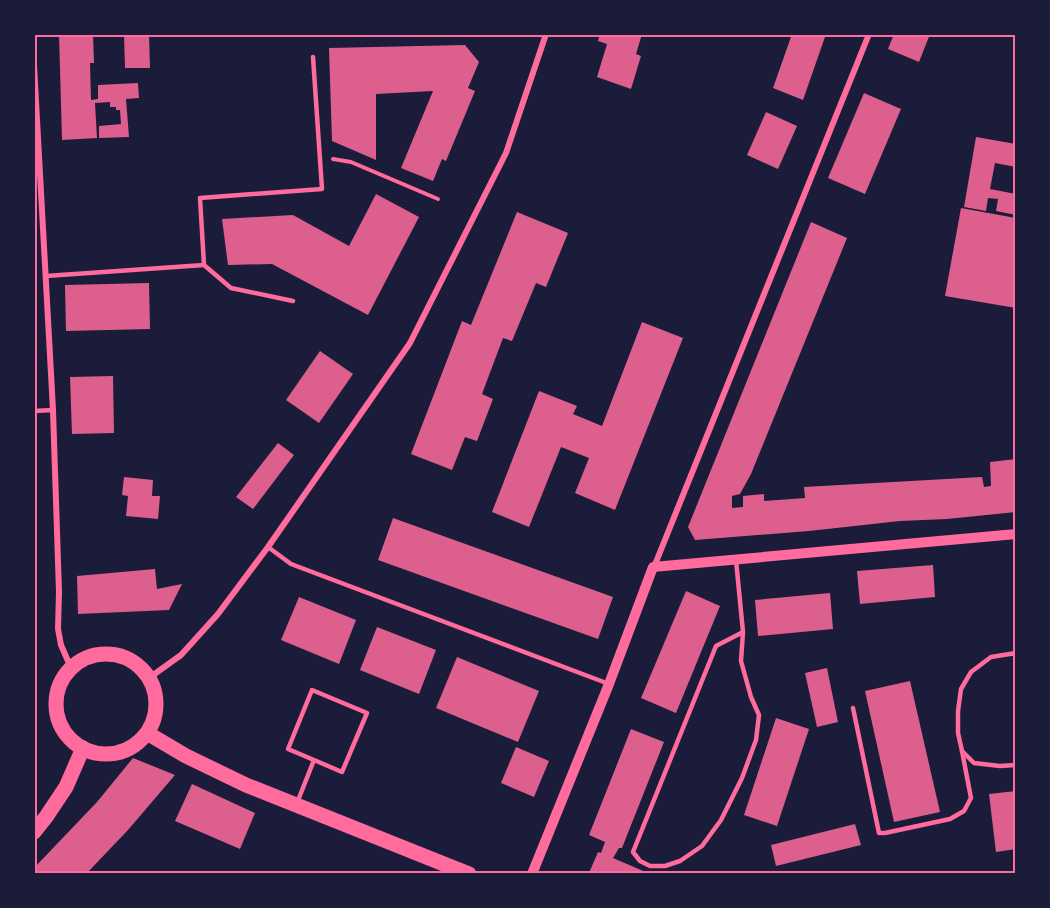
<svg xmlns="http://www.w3.org/2000/svg" width="1050" height="908" font-family="Roboto,sans-serif">
<rect width="100%" height="100%" fill="#1b1b3a"/>
<g fill="#dd5f8e">
<polygon points="59,34 93,34 94,63 90,63 91,100 98,99 98,85 138,83 139,98 126,99 129,137 99,138 99,126 121,124 120,110 116,110 116,107 110,107 110,102 95,103 97,138 62,140"/>
<polygon points="124,34 149,34 150,68 125,68"/>
<polygon points="600,34 642,34 636,54 641,56 631,89 597,77 607,44 598,41"/>
<polygon points="792,34 826,34 803,100 773,88"/>
<polygon points="894,34 930,34 919,62 888,49"/>
<polygon points="465,45 479,62 468,88 475,91 446,161 442,159 433,181 401,168 433,91 376,94 376,160 332,141 329,48"/>
<polygon points="864,93 901,109 865,194 828,178"/>
<polygon points="766,112 797,126 778,169 747,155"/>
<polygon points="976,137 1016,144 1016,167 995,163 990,189 1016,194 1016,215 996,211 998,199 988,198 986,211 964,207"/>
<polygon points="376,194 419,217 368,315 272,264 228,265 222,219 293,215 349,246"/>
<polygon points="961,208 1016,218 1016,308 945,296"/>
<polygon points="517,212 568,233 546,287 536,283 512,341 503,338 482,394 493,399 477,441 465,437 452,470 411,454 462,321 471,325"/>
<polygon points="811,222 847,238 751,474 740,494 732,496 732,508 743,507 743,496 764,494 764,501 805,498 804,487 982,477 984,487 991,486 990,462 1016,459 1016,512 947,519 900,521 809,531 695,540 688,527"/>
<polygon points="149,283 150,329 66,331 65,285"/>
<polygon points="642,322 683,338 615,510 575,493 589,458 561,447 529,527 492,512 539,391 577,406 573,414 602,426"/>
<polygon points="320,351 353,374 319,423 286,400"/>
<polygon points="113,376 114,433 72,434 70,377"/>
<polygon points="278,443 294,455 253,509 236,497"/>
<polygon points="124,477 153,480 152,496 160,496 158,519 126,516 128,496 122,495"/>
<polygon points="393,518 613,597 598,639 378,560"/>
<polygon points="933,565 935,597 860,604 857,571"/>
<polygon points="155,569 157,589 182,584 169,610 78,614 77,576"/>
<polygon points="686,591 720,606 676,713 641,698"/>
<polygon points="830,593 833,629 758,636 755,600"/>
<polygon points="299,597 356,620 339,664 281,640"/>
<polygon points="377,627 436,650 419,694 360,670"/>
<polygon points="457,657 539,691 518,742 436,708"/>
<polygon points="827,668 838,722 817,727 805,673"/>
<polygon points="910,681 940,812 894,822 865,691"/>
<polygon points="776,718 809,729 777,826 744,815"/>
<polygon points="631,729 664,742 622,848 619,848 613,858 648,873 589,873 598,852 601,853 605,842 589,835"/>
<polygon points="516,747 549,761 534,797 501,783"/>
<polygon points="133,758 175,775 128,830 87,873 34,873 34,868 97,802"/>
<polygon points="192,784 255,813 240,849 175,821"/>
<polygon points="1016,791 1016,849 996,852 989,794"/>
<polygon points="855,824 861,845 776,866 771,845"/>
</g>
<g fill="none" stroke-linecap="round" stroke-linejoin="round">
<polyline stroke="#ff6b9d" stroke-width="4" points="333,159 351,162 438,199"/>
<g stroke="#ff6b9d" stroke-width="4.5">
<polyline points="204,265 231,288 293,301"/>
<polyline points="46,276 204,265 200,198 322,189 313,57"/>
<polyline points="34,411 53,410"/>
<polyline points="268,547 291,564 609,684"/>
<polyline points="736,560 743,632 741,661 751,697 759,715 756,740 742,778 721,820 702,846 680,861 665,866 650,866 640,861 633,852 716,646 743,632"/>
<polyline points="1016,653 991,657 971,672 961,689 958,711 958,733 962,751 974,763 1000,766 1016,765"/>
<polyline points="853,708 879,833 885,833 950,819 964,811 971,798 962,751"/>
<polyline points="297,803 314,760 342,772 367,713 312,690 288,749 314,760"/>
</g>
<g stroke="#ff6b9d" stroke-width="6">
<polyline points="34,65 53,410 59,592 58,629 61,645 68,661 73,667"/>
<polyline points="654,567 869,34"/>
<polyline points="149,678 181,655 218,614 268,547 410,343 506,153 546,34"/>
</g>
<polyline stroke="#ff6b9d" stroke-width="10" points="532,874 609,684 653,567 1016,534"/>
<g stroke="#ff6b9d" stroke-width="15">
<circle cx="106" cy="704" r="50"/>
<polyline points="147,733 186,756 246,785 469,874"/>
<polyline points="34,832 46,817 66,787 83,748"/>
</g>
</g>
<rect width="1050" height="908" fill="none" stroke="#1b1b3a" stroke-width="72"/>
<rect x="36" y="36" width="978" height="836" fill="none" stroke="#ff6b9d" stroke-width="2"/>
</svg>
